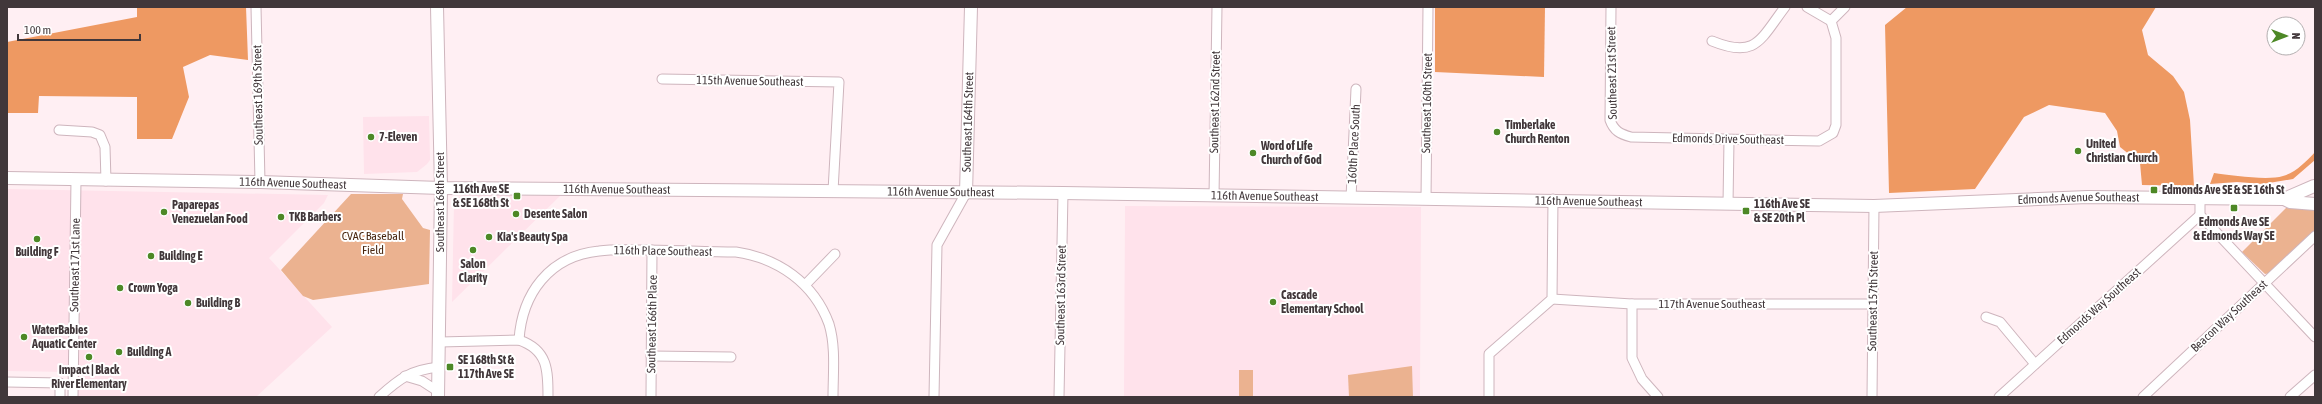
<svg xmlns="http://www.w3.org/2000/svg" width="2322" height="404" font-family="'Asap Condensed',sans-serif">
<rect width="100%" height="100%" fill="#ffeff3"/>
<g fill="#ffe2eb">
<polygon points="429,116 430,160 427,164 417,172 364,174 363,117"/>
<polygon points="7,189 328,195 324,203 269,258 332,327 256,397 69,397 69,372 7,371"/>
<polygon points="464,195 560,196 452,302 454,203 457,198"/>
<polygon points="1125,206 1421,207 1420,397 1124,397"/>
</g>
<g fill="#ebb290">
<polygon points="351,194 403,194 402,199 423,228 430,230 429,284 313,300 303,296 281,270"/>
<polygon points="2286,208 2315,209 2315,231 2271,273 2265,274 2242,252"/>
<polygon points="1412,366 1413,397 1349,397 1348,375"/>
<rect x="1239" y="370" width="14" height="27"/>
</g>
<g fill="#ee9962">
<polygon points="137,7 246,7 248,60 210,55 183,67 189,97 172,139 137,139 137,97 39,96 38,113 7,113 7,42 137,17"/>
<polygon points="1435,7 1545,7 1544,77 1435,72"/>
<polygon points="1907,7 2156,7 2142,30 2148,55 2173,76 2184,92 2190,120 2194,186 2142,185 2140,163 2120,147 2117,131 2105,113 2049,105 2024,117 1975,189 1889,193 1885,25"/>
<path d="M 2315,152 L 2315,160 L 2293,179 L 2263,184 L 2237,182 L 2210,184 L 2214,173 C 2231,175 2267,181 2283,176 C 2295,173 2307,161 2315,152 Z"/>
</g>
<g fill="none" stroke-linecap="round" stroke-linejoin="round">
<g stroke="#ceb5bd" stroke-width="11">
<g id="minor">
<polyline points="256,7 260,182"/>
<path d="M 1611,7 L 1610,120 C 1614,131 1620,134 1631,137 L 1819,141 L 1833,133 L 1836,125 L 1836,38 L 1831,21 L 1845,7"/>
<polyline points="1807,7 1831,21"/>
<path d="M 1712,41 C 1756,59 1760,40 1785,7"/>
<polyline points="662,79 839,82 833,191"/>
<polyline points="59,130 92,132 100,135 105,147 106,181"/>
<polyline points="1214,196 1217,7"/>
<polyline points="1351,198 1356,89"/>
<polyline points="1426,199 1428,7"/>
<polyline points="2200,199 2200,215 2315,337"/>
<polyline points="1728,204 1729,140"/>
<polyline points="805,285 835,254"/>
<polyline points="1552,299 1632,304 1872,304"/>
<polyline points="1632,304 1632,358 1642,379 1658,397"/>
<polyline points="1986,317 2000,322 2035,364"/>
<path d="M 519,340 C 522,294 549,256 599,251 C 614,249 630,250 645,250 C 675,250 706,252 736,252 C 778,258 814,283 829,324 C 836,347 833,373 833,397"/>
<path d="M 440,342 L 519,340 C 548,350 548,370 548,397"/>
<polyline points="651,356 731,357"/>
<polyline points="405,376 422,381 439,392"/>
<polyline points="7,382 60,383 60,397"/>
<polyline points="73,397 76,180"/>
<path d="M 379,397 C 400,378 411,370 439,367"/>
<polyline points="651,397 652,250"/>
<polyline points="934,397 937,245 966,193"/>
<polyline points="1059,397 1063,193"/>
<polyline points="1489,397 1489,354 1552,299 1553,199"/>
<polyline points="1872,397 1874,206"/>
<polyline points="1999,397 2200,215"/>
<polyline points="2143,397 2315,236"/>
<polyline points="2290,397 2315,375"/>
</g>
</g>
<g stroke="#ceb5bd" stroke-width="14">
<g id="tertiary">
<polyline points="437,7 441,188 438,397"/>
<path id="s1" d="M 7,178 L 260,182 L 441,188 L 1063,193 L 1874,206 L 2088,197 L 2284,199 L 2314,186"/>
<path id="s2" d="M 966,193 L 971,7"/>
<polyline points="2284,199 2290,202 2315,204"/>
</g>
</g>
<use href="#minor" stroke="#fff" stroke-width="9"/>
<use href="#tertiary" stroke="#fff" stroke-width="12"/>
</g>
<g fill="#4d8826" stroke="#fff" stroke-width="1.5">
<circle cx="1497" cy="132" r="4"/>
<circle cx="371" cy="137" r="4"/>
<circle cx="2078" cy="151" r="4"/>
<circle cx="1253" cy="153" r="4"/>
<rect x="2150" y="186" width="8" height="8" rx="2"/>
<rect x="513" y="192" width="8" height="8" rx="2"/>
<rect x="2230" y="204" width="8" height="8" rx="2"/>
<rect x="1742" y="207" width="8" height="8" rx="2"/>
<circle cx="164" cy="212" r="4"/>
<circle cx="516" cy="214" r="4"/>
<circle cx="281" cy="217" r="4"/>
<circle cx="489" cy="237" r="4"/>
<circle cx="37" cy="239" r="4"/>
<circle cx="473" cy="250" r="4"/>
<circle cx="151" cy="256" r="4"/>
<circle cx="120" cy="288" r="4"/>
<circle cx="1273" cy="302" r="4"/>
<circle cx="188" cy="303" r="4"/>
<circle cx="24" cy="337" r="4"/>
<circle cx="119" cy="352" r="4"/>
<circle cx="89" cy="357" r="4"/>
<rect x="446" y="363" width="8" height="8" rx="2"/>
</g>
<g text-anchor="middle" dominant-baseline="central" stroke-width="4" stroke-linejoin="round" paint-order="stroke">
<g font-size="12" fill="#41373a" stroke="#fff">
<text transform="translate(1612 73) rotate(-91)">Southeast 21st Street</text>
<text transform="translate(750 81) rotate(1)">115th Avenue Southeast</text>
<text transform="translate(258 95) rotate(-91)">Southeast 169th Street</text>
<text transform="translate(1215 102) rotate(-89)">Southeast 162nd Street</text>
<text transform="translate(1427 103) rotate(-89)">Southeast 160th Street</text>
<text stroke="none"><textPath href="#s2" startOffset="71">Southeast 164th Street</textPath></text>
<text transform="translate(1728 139) rotate(1)">Edmonds Drive Southeast</text>
<text transform="translate(1354 144) rotate(-87)">160th Place South</text>
<text stroke="none"><textPath href="#s1" startOffset="286">116th Avenue Southeast</textPath></text>
<text stroke="none"><textPath href="#s1" startOffset="610">116th Avenue Southeast</textPath></text>
<text stroke="none"><textPath href="#s1" startOffset="934">116th Avenue Southeast</textPath></text>
<text stroke="none"><textPath href="#s1" startOffset="1258">116th Avenue Southeast</textPath></text>
<text stroke="none"><textPath href="#s1" startOffset="2072">Edmonds Avenue Southeast</textPath></text>
<text stroke="none"><textPath href="#s1" startOffset="1582">116th Avenue Southeast</textPath></text>
<text transform="translate(440 202) rotate(-90)">Southeast 168th Street</text>
<text transform="translate(663 251) rotate(1)">116th Place Southeast</text>
<text transform="translate(75 265) rotate(-89)">Southeast 171st Lane</text>
<text transform="translate(1061 295) rotate(-89)">Southeast 163rd Street</text>
<text transform="translate(1873 301) rotate(-89)">Southeast 157th Street</text>
<text x="1712" y="304">117th Avenue Southeast</text>
<text transform="translate(2099 306) rotate(-42)">Edmonds Way Southeast</text>
<text transform="translate(2229 316) rotate(-43)">Beacon Way Southeast</text>
<text transform="translate(652 324) rotate(-89)">Southeast 166th Place</text>
</g>
<g font-size="12" font-weight="bold" fill="#41373a" stroke="#fff" text-anchor="start">
<text x="1505" y="125">Timberlake<tspan x="1505" dy="14">Church Renton</tspan></text>
<text x="379" y="137">7-Eleven</text>
<text x="2086" y="144">United<tspan x="2086" dy="14">Christian Church</tspan></text>
<text x="1261" y="146">Word of Life<tspan x="1261" dy="14">Church of God</tspan></text>
<text x="509" y="189" text-anchor="end">116th Ave SE<tspan x="509" dy="14">&amp; SE 168th St</tspan></text>
<text x="2162" y="190">Edmonds Ave SE &amp; SE 16th St</text>
<text x="1754" y="204">116th Ave SE<tspan x="1754" dy="14">&amp; SE 20th Pl</tspan></text>
<text x="172" y="205">Paparepas<tspan x="172" dy="14">Venezuelan Food</tspan></text>
<text x="524" y="214">Desente Salon</text>
<text x="289" y="217">TKB Barbers</text>
<text x="2234" y="222" text-anchor="middle">Edmonds Ave SE<tspan x="2234" dy="14">&amp; Edmonds Way SE</tspan></text>
<text x="497" y="237">Kia's Beauty Spa</text>
<text x="37" y="252" text-anchor="middle">Building F</text>
<text x="159" y="256">Building E</text>
<text x="473" y="264" text-anchor="middle">Salon<tspan x="473" dy="14">Clarity</tspan></text>
<text x="128" y="288">Crown Yoga</text>
<text x="1281" y="295">Cascade<tspan x="1281" dy="14">Elementary School</tspan></text>
<text x="196" y="303">Building B</text>
<text x="32" y="330">WaterBabies<tspan x="32" dy="14">Aquatic Center</tspan></text>
<text x="127" y="352">Building A</text>
<text x="458" y="360">SE 168th St &amp;<tspan x="458" dy="14">117th Ave SE</tspan></text>
<text x="89" y="370" text-anchor="middle">Impact | Black<tspan x="89" dy="14">River Elementary</tspan></text>
</g>
<g font-size="12" fill="#492710" stroke="#fff">
<text x="373" y="236">CVAC Baseball<tspan x="373" dy="14">Field</tspan></text>
</g>
</g>
<rect width="2322" height="404" fill="none" stroke="#41373a" stroke-width="16"/>
<g transform="translate(2286 36) rotate(90)"><circle r="19" fill="#ffffff" stroke="#b3afb0"/>
<path d="M0-3L7 15L0 10L-7 15Z" fill="#4d8826"/>
<text y="-6" font-size="11" font-weight="bold" text-anchor="middle" fill="#41373a">N</text>
</g>
<path d="M18 34v6h122v-6" fill="none" stroke="#41373a" stroke-width="2"/>
<text x="24" y="34" font-size="12" fill="#41373a" stroke="#ffffff" stroke-width="3" paint-order="stroke">100 m</text>
</svg>
